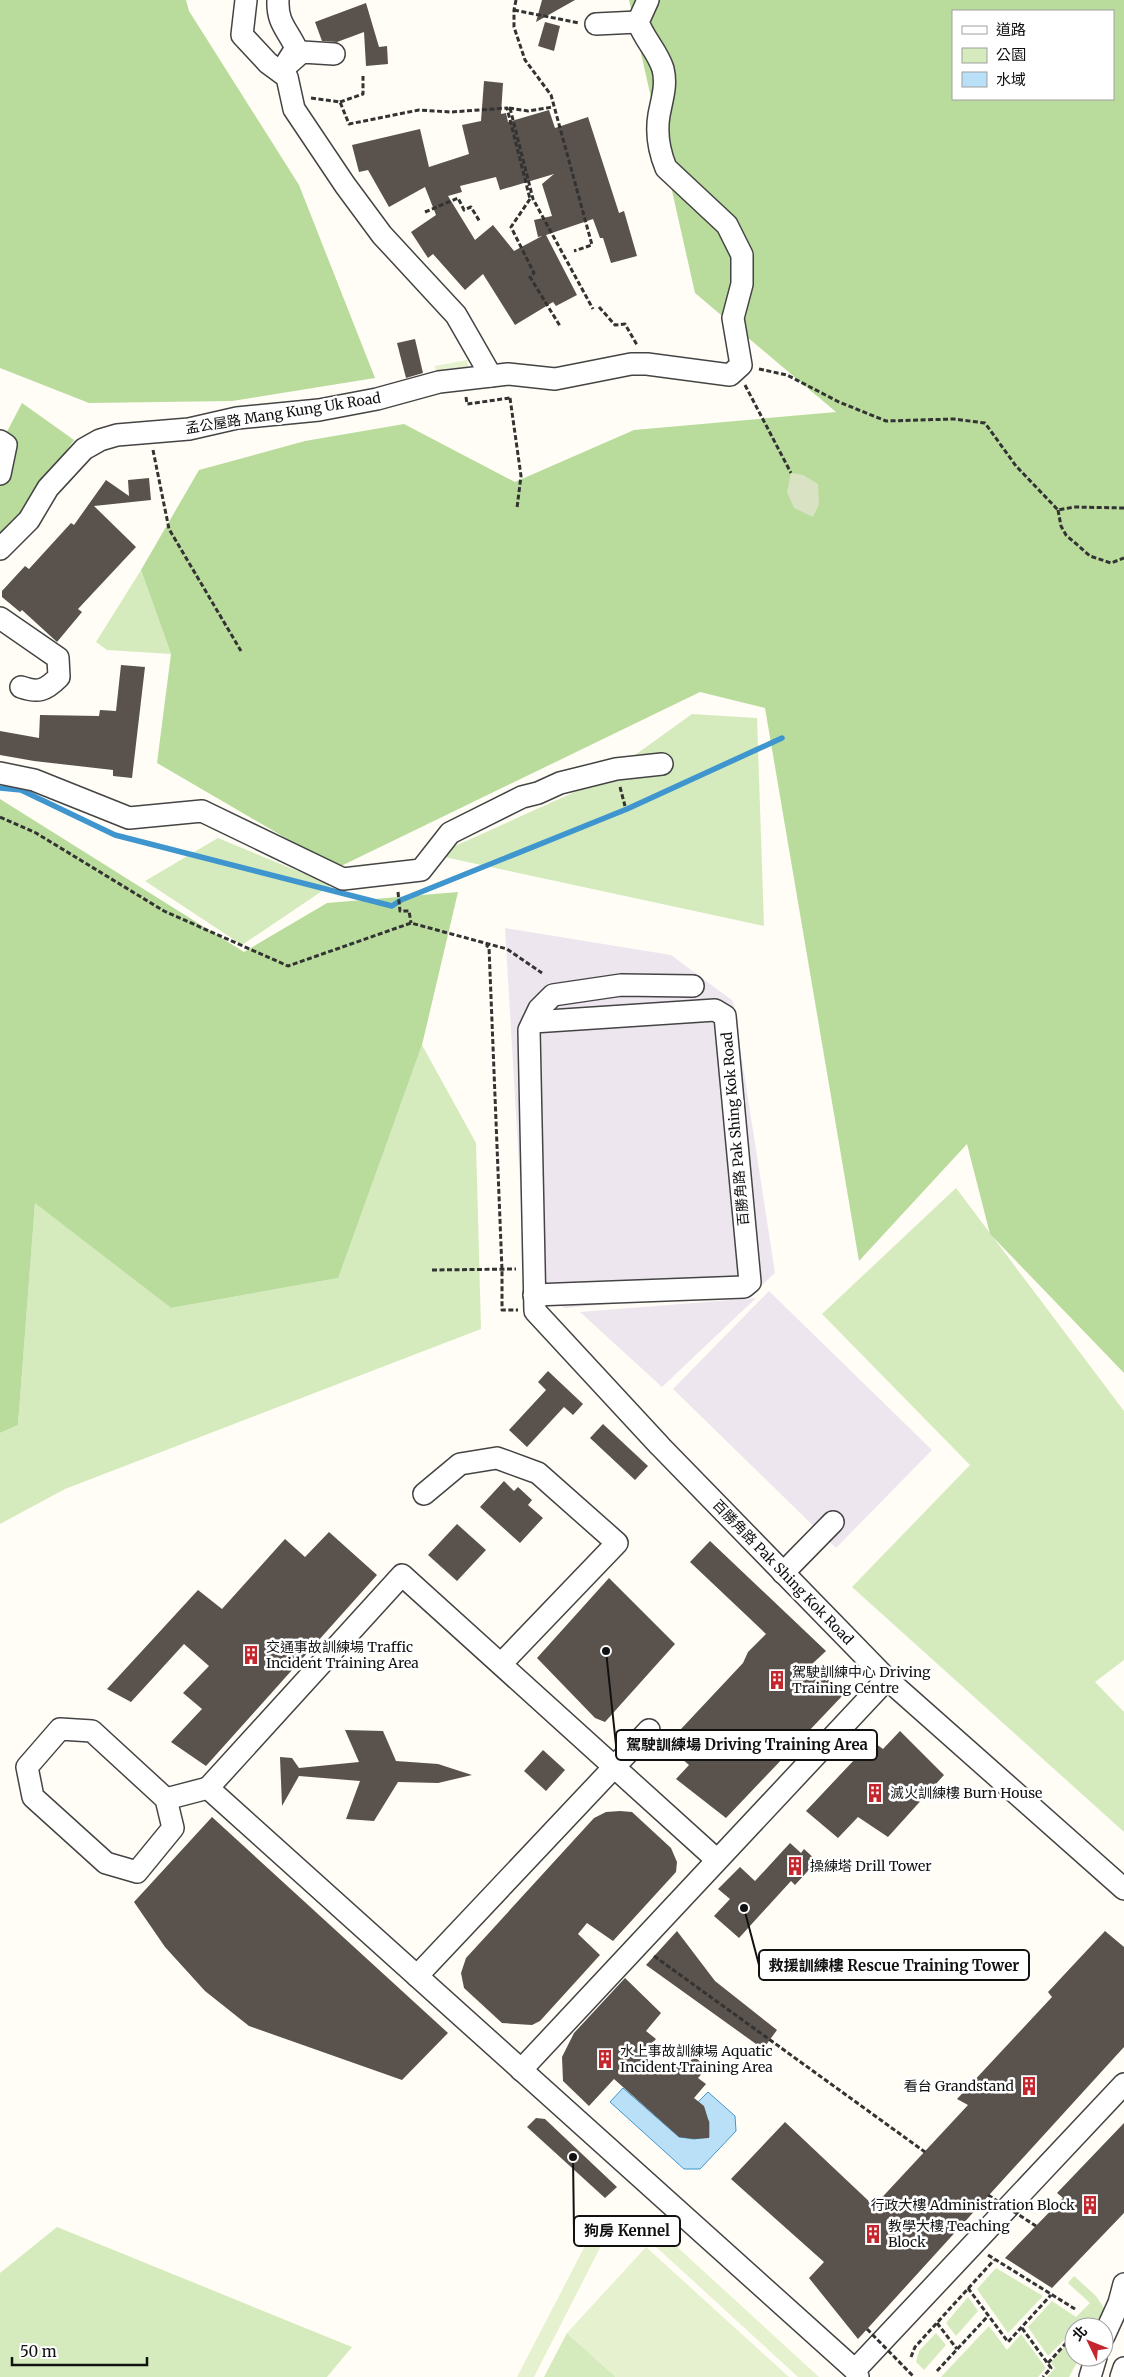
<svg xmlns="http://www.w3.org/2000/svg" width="1124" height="2377" font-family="Merriweather,'Noto Sans TC',serif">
<rect width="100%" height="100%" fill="#fffdf5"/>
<g fill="#eee6ef">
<polygon points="505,928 671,955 733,1001 775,1273 757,1290 565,1308 534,1295 525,1267"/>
<polygon points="769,1291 932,1450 836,1548 673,1389"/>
<polygon points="756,1298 662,1387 580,1312"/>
</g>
<g fill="#d5ebbd">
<polygon points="141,570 171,654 107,650 96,642"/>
<polygon points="692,714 757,718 764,926 435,855 599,781"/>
<polygon points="218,838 331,885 242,945 145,881"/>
<polygon points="422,1045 476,1143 481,1329 65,1489 0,1524 0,1433 18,1425 35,1202 171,1308 337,1278"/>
<polygon points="956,1188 1124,1411 1124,1660 1095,1682 1124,1712 1124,1832 852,1587 970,1465 822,1314"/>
<polygon points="57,2227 352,2347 327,2377 0,2377 0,2273"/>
<polygon points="996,2268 1043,2296 1008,2333 977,2289"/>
<polygon points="1074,2276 1096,2296 1105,2310 1096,2327 1074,2327 1074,2357 1080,2357 1069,2377 1047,2377 1055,2368 1051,2362 1070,2340 1067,2337 1048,2356 1028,2327 1052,2301 1076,2317 1090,2303 1068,2283"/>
<polygon points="968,2297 978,2311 956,2336 946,2323"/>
<polygon points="989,2326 1007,2350 1021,2334 1046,2368 1038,2377 941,2377"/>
<polygon points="567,2333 616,2377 544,2377"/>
<polygon points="936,2333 946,2345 924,2370 916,2362 919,2351"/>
</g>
<g fill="#b9dc9c" fill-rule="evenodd">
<polygon points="0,0 186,0 189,11 299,185 375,378 232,401 89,403 0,368"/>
<path d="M 629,0 L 1124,0 L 1124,1373 L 990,1234 L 967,1144 L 859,1261 L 765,708 L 700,692 L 337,868 L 157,763 L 171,654 L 141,570 L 199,470 L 305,441 L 404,424 L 515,482 L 634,430 L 836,412 L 695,293 ZM 953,11 L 1113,11 L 1113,99 L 953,99 Z"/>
<polygon points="22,403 74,440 22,513 0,539 0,445"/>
<polygon points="0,799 244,952 327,903 458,892 422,1045 338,1278 171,1308 35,1203 18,1425 0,1433"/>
</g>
<polygon fill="#d9e3c4" points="791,473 803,475 818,484 819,504 813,517 794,508 787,492"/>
<g fill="#e6f2cf">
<polygon points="467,360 469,373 437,378 435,366"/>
<path d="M 618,2217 L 642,2218 L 650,2222 L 819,2377 L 798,2377 L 642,2234 C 627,2229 614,2232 603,2242 L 534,2377 L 517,2377 L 587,2242 L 606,2222 Z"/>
<polygon points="646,2247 789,2377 616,2377 567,2333"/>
</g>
<polygon fill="#b9e0f7" stroke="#3f96cf" points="623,2088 679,2137 694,2139 709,2137 709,2122 698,2102 708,2092 735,2116 736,2131 700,2169 684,2169 610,2102"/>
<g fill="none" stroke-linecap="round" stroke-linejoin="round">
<polyline stroke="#3f96cf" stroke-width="5.5" points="0,788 21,790 115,835 392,906 401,900 627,809 782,738"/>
</g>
<g fill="#5a524d" fill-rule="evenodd">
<polygon points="542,0 575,0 536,22"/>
<polygon points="366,3 379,47 387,46 388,64 366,66 364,32 337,42 322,41 315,22"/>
<polygon points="545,22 560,26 554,51 538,46"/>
<path d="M 484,81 L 503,83 L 501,114 L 506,113 L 508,122 L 549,110 L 555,128 L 588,117 L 619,213 L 624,211 L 637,256 L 611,263 L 603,238 L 600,238 L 593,219 L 546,235 L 577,295 L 556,306 L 553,302 L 515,325 L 483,274 L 465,290 L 433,254 L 428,258 L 411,232 L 436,215 L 425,187 L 389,207 L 368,170 L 359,172 L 352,145 L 420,129 L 429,167 L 469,154 L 462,125 L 481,121 ZM 554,174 L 542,184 L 552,216 L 534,220 L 538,237 L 542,236 L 514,251 L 493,225 L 475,240 L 448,196 L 462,192 L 460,186 L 496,177 L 500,190 Z"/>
<polygon points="415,339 423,373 406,378 397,343"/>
<polygon points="149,478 151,500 94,506 136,547 78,609 82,612 57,642 22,610 20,612 2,597 2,591 25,566 29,569 71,523 74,525 106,480 129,496 128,480"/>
<polygon points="121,665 145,667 132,778 113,776 113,770 34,761 0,755 0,731 39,738 40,715 99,716 100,710 116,711"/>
<polygon points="548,1371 583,1404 573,1415 564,1407 527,1447 509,1430 546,1390 538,1382"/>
<polygon points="603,1424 648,1466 635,1480 590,1438"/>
<polygon points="504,1481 514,1491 518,1487 532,1500 528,1505 543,1518 520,1543 480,1507"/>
<polygon points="457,1524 486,1550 457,1581 428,1555"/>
<polygon points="329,1532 377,1575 206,1766 171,1742 202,1709 183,1693 209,1666 184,1644 131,1702 107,1689 198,1590 222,1609 285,1539 305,1557"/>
<polygon points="710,1541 826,1651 810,1666 845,1693 726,1818 676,1779 689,1765 666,1745 743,1663 748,1652 766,1634 690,1562"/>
<polygon points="609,1578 675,1644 605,1722 595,1718 537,1658"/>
<polygon points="345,1730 383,1731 396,1761 438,1764 472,1775 438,1783 398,1782 374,1821 346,1819 360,1781 299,1776 282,1806 280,1757 292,1758 299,1768 359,1762"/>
<polygon points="900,1731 944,1775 888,1837 858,1817 838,1838 806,1811 872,1741 883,1749"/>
<polygon points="543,1750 565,1770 546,1791 524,1771"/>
<polygon points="620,1811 632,1812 671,1848 677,1862 676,1872 613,1941 587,1923 578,1934 600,1955 540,2021 532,2025 502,2023 464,1988 461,1973 466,1958 594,1818 606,1812"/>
<polygon points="212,1817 448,2033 402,2080 249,2026 205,1991 165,1947 134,1902"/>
<polygon points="790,1843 801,1853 804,1849 817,1861 795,1885 791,1881 739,1938 714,1916 730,1899 718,1889 740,1867 755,1881"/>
<polygon points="677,1931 715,1981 777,2030 763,2049 646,1965"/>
<polygon points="1105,1931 1124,1947 1124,2047 858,2339 809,2278 824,2262 731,2179 785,2122 874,2206 968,2105 957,2099 1052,1997 1048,1992"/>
<polygon points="625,1978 661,2013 646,2031 656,2039 642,2054 663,2073 668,2068 672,2071 681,2062 686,2066 694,2056 707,2068 698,2078 706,2084 694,2098 704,2106 709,2122 709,2138 694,2139 679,2137 614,2079 589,2106 563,2081 562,2057 574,2033"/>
<polygon points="536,2118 545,2119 617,2187 605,2198 527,2127"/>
<polygon points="1124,2123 1124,2213 1052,2288 1005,2258 1063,2198 1057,2193"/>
</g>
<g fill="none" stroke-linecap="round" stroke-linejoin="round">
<g stroke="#444" stroke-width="24">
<g id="minor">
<polyline points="246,0 242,35 268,63 287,77 294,109 345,185 382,235 456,315 491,376"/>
<path d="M 278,0 C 277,23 287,29 296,48 L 284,67"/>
<polyline points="596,24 638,22"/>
<polyline points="286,66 302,52 334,54"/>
<polyline points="0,441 6,445 0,474"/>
<path d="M 0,549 L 29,520 L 48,488 L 84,449 L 100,440 L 117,435 L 189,429 L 237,418 L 319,410 L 377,399 L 439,382 L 491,376 L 508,374 L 555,379 L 631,364 L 647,364 L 730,375 L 741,365 L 733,318 L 742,284 L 742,255 L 727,225 L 666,168 C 659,151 656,133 659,115 C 662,99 667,85 663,69 C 658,52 644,39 638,22 L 648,0"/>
<path d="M 0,618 L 58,658 L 59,677 C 45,691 38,693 21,687"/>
<polyline points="0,773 34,780 129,818 202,811 343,879 421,870 450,833 522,797 538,793 560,783 616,769 662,764"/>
<polyline points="693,986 621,985 553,995 539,1009 529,1030 535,1311 660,1446 887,1679 1124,1889"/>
<polyline points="533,1022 715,1010 725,1016 750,1282 744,1287 534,1295"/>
<polyline points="424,1494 460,1464 497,1458 538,1473 617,1543 501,1664"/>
<polyline points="783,1573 833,1522"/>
<polyline points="166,1799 173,1828 137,1872 106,1863 33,1797 27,1767 60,1729 92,1731 166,1799 208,1788"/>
<polyline points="717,1860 402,1575 208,1788 855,2370 858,2377"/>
<polyline points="417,1976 649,1730"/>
<polyline points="521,2070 887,1679"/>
<polyline points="1104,2336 1119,2303 1124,2284"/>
<polyline points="855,2370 1124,2084"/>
<polyline points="1090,2377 1096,2357"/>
<polyline points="1121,2377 1124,2368"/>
</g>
</g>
<g stroke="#333" stroke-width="3" stroke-dasharray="5 2.5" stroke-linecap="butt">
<polyline points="516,0 514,10 514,27 525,60 551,95 592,245 574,251"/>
<polyline points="514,10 579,23"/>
<polyline points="311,98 340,102 349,124 419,110 451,112 507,108 530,199"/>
<polyline points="340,102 363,94 363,76"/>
<polyline points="509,108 528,111 553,107"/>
<polyline points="510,108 533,199 593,309"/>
<polyline points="530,199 511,227 534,273 530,277 560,326"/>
<polyline points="425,212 458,198 464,210 471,207 480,222"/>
<polyline points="599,307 615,325 625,324 637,345"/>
<polyline points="759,369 787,375 839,402 886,421 954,419 985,423 1016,466 1058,510 1074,507 1124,508"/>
<polyline points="745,385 791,473"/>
<polyline points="466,397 467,404 510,398"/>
<polyline points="510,398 521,476 517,508"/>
<polyline points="153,450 169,529 241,651"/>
<polyline points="1058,510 1061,526 1066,535 1090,556 1111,563 1124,558"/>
<polyline points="620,787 625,806"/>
<polyline points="0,817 36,833 164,911 288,966 411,923 507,949 542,973"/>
<polyline points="398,892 400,911 409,911 411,923"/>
<polyline points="488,943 487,946 489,947 502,1270 502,1310 518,1310"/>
<polyline points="432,1270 516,1269"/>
<polyline points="654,1956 925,2152"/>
<polyline points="988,2255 1075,2309"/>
<polyline points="968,2288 1008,2342 1051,2295"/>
<polyline points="937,2323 957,2349"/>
<polyline points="1022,2328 1051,2368 1043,2377"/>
<polyline points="911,2357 915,2347 994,2260"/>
<polyline points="1048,2363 1067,2342"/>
<polyline points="937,2371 988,2316"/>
</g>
<use href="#minor" stroke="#fff" stroke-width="21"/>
<g stroke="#333" stroke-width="3" stroke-dasharray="5 2.5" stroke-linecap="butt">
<polyline points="988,2195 1036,2226"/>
<polyline points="867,2329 914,2377"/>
</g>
</g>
<defs>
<g id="building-bare" transform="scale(1.5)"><path d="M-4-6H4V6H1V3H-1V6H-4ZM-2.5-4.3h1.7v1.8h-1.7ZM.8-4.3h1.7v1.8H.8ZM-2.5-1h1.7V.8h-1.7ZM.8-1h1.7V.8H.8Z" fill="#c4262e" stroke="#fff" stroke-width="2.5" paint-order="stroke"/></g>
</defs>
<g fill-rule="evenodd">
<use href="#building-bare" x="251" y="1655"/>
<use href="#building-bare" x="777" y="1680"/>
<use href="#building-bare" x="875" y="1793"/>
<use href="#building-bare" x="795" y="1866"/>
<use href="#building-bare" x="605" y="2059"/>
<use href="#building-bare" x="1029" y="2086"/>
<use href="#building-bare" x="1090" y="2205"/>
<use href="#building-bare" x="873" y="2234"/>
</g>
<g text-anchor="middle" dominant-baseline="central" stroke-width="5" stroke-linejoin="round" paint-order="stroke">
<g font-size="14" fill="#111" stroke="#fff">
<text transform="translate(283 413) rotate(-9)">孟公屋路 Mang Kung Uk Road</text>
<text transform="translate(735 1129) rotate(-95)">百勝角路 Pak Shing Kok Road</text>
<text transform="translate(783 1572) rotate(46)">百勝角路 Pak Shing Kok Road</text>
</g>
<g font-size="14" fill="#111" stroke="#fff" text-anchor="start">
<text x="266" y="1647">交通事故訓練場 Traffic<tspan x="266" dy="16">Incident Training Area</tspan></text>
<text x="792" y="1672">駕駛訓練中心 Driving<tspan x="792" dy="16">Training Centre</tspan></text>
<text x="890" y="1793">滅火訓練樓 Burn House</text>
<text x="810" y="1866">操練塔 Drill Tower</text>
<text x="620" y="2051">水上事故訓練場 Aquatic<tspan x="620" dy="16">Incident Training Area</tspan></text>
<text x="1014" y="2086" text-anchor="end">看台 Grandstand</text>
<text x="1075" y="2205" text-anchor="end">行政大樓 Administration Block</text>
<text x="888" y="2226">教學大樓 Teaching<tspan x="888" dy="16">Block</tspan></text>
</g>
</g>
<path fill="none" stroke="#111" stroke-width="2" d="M606 1651L616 1745M744 1908L759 1965M573 2157L574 2231"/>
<g fill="#111" stroke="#fff" stroke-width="2">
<circle cx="606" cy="1651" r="5"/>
<circle cx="744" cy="1908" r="5"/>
<circle cx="573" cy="2157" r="5"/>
</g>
<g fill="#fff" stroke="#111" stroke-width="2">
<rect x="616" y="1730" width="261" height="30" rx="5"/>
<rect x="759" y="1950" width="270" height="30" rx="5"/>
<rect x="574" y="2216" width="106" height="30" rx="5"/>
</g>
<g font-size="15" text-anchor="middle" font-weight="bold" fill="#111">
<text x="747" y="1750">駕駛訓練場 Driving Training Area</text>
<text x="894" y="1971">救援訓練樓 Rescue Training Tower</text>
<text x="627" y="2236">狗房 Kennel</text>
</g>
<rect x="952" y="10" width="162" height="90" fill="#ffffff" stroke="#a0a0a0"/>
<rect x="962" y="26" width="25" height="8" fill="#ffffff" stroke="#a0a0a0"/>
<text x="996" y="35" font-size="15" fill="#111111">道路</text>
<rect x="962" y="48" width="25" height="15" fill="#d5ebbd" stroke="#a0a0a0"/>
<text x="996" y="60" font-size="15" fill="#111111">公園</text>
<rect x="962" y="72" width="25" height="15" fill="#b9e0f7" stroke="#a0a0a0"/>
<text x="996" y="85" font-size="15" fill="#111111">水域</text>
<g transform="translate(1089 2342) rotate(313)"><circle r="24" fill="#ffffff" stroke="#a0a0a0"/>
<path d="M0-4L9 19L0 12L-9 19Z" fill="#c4262e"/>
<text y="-8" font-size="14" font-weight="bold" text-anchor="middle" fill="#111111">北</text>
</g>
<path d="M12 2357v8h135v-8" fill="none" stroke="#111111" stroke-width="2.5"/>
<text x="20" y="2357" font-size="15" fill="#111111" stroke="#ffffff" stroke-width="4" paint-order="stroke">50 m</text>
</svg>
